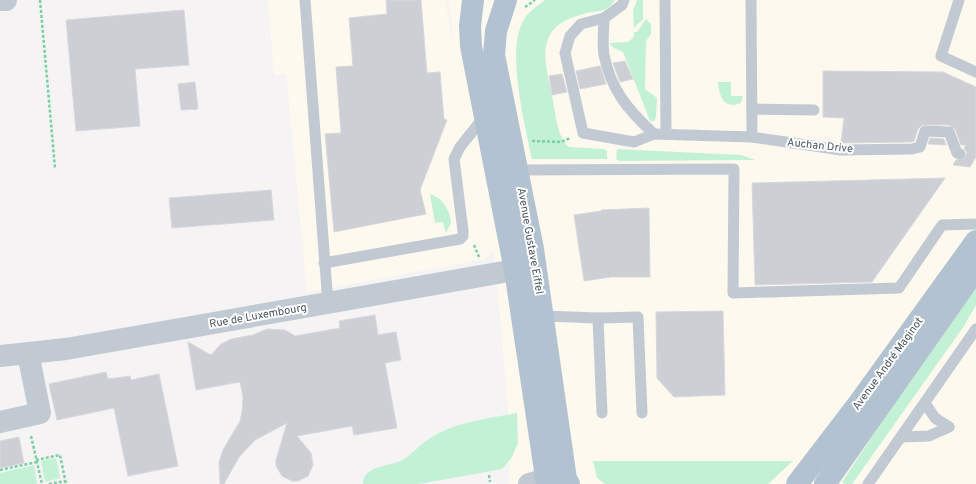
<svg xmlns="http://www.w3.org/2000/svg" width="976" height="484" font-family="Overpass,sans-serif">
<rect width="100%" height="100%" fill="#f5f3f3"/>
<polygon fill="#fdf9ef" points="268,0 445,0 455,50 449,0 976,0 976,484 509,484 510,431 494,249 486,259 307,292 286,74 274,75"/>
<g fill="#c3f1d5">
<path d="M 545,0 L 615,0 C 606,13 601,10 587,13 C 535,25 543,55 552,96 C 556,112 556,136 569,147 L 604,149 L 607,151 L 607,159 L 532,159 C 525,126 507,53 522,23 C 527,12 536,7 545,0 Z"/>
<polygon points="637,0 643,0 643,19 634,28 633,10"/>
<polygon points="646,19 651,24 651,34 646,41 645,89 657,98 656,117 654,121 650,121 623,52 614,48 609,43 628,42 634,37 634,32 637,32"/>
<path d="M 718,82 L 731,82 L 731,96 L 743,96 L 741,103 C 724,110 719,96 718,82 Z"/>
<polygon points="617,149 741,155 755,160 619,161 616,159"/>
<path d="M 430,194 C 443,198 450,210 451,223 L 446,233 L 443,222 L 435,223 Z"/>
<polygon points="976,288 976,305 964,326 852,484 845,484 842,482 909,381"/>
<path d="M 517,413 L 518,443 L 512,457 L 502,469 L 419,484 L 363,484 C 363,465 390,467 402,460 C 412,455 419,445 429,439 C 455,422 487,419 517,413 Z"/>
<polygon points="56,458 60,478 45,482 41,461"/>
<polygon points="593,461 793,461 768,484 605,484 597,478"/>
<polygon points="34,465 37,484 0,484 0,473"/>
</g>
<g fill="#cdcfd5" stroke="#d7d9de">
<polygon points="386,0 421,0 427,73 440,72 444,119 447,120 420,190 426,214 334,232 325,134 341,133 336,67 353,66 349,18 387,14"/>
<polygon points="184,10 189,65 135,69 140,126 76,131 66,20"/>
<polygon points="625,61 633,79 620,82 613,63"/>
<polygon points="600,66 606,84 580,89 576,71"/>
<polygon points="823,71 943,72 976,87 976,157 970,167 953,165 956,160 964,159 967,153 964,148 966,145 961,145 955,129 949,125 922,125 918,129 914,141 911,142 841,143 844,118 823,117"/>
<polygon points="562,74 567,92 552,95 549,76"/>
<polygon points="195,82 198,109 181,110 178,84"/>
<polygon points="930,138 944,139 946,145 928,144"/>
<polygon points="945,178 872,282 755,285 752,183"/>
<polygon points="271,190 274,220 172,228 169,198"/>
<polygon points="649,208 650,277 611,277 584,281 574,215 601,211 601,210"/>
<polygon points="723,311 725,395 674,397 657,378 656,312"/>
<polygon points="375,315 378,335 396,332 401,360 385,363 397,428 354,435 352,426 297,436 311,453 313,465 308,476 298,481 292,481 282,476 276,466 276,460 287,423 255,440 239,457 224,484 220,484 219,462 223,450 240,421 242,412 243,397 240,382 196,390 188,342 211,355 221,344 231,339 253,335 267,329 285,330 295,336 340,328 339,321"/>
<polygon points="106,372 108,379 130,376 131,380 159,374 178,466 128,476 114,408 57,420 49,384"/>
<polygon points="19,437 24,463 0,468 0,441"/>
</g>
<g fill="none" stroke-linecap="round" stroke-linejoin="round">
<g stroke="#7ad0a6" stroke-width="2.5" stroke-dasharray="3 2" stroke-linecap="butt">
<polyline points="40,0 55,168"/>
<polyline points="525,7 535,0"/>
<polyline points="532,141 561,142 570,138"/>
<polyline points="474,245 479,257"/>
<polyline points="31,436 42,484"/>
<polyline points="36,460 60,455 66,484"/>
<polyline points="0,470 37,462"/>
<polyline points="489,475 490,482"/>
<polyline points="49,484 65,481"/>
</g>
<g stroke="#c1cad2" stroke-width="11">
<polyline points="305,0 328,304"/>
<path d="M 624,0 L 622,5 L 604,18 C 604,29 602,43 604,55 C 611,90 628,110 654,134"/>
<polyline points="665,0 666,134"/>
<polyline points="959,0 941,56 976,72"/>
<polyline points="604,18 581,24 570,36 565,53 583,133 634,142 654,134 752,137 751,0"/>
<polyline points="752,109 814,110"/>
<polyline points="752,137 841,150 912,149 920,147 925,131 949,132 957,153 960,154"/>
<polyline points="517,170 734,169 733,293 899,288 942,225 976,224"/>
<polyline points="324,263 460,239 463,236 463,231 454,159 460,147 484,117"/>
<polyline points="543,316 598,318 638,317 642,413"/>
<polyline points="598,318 602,413"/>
<polyline points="925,403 935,418 949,427"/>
<polyline points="901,437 929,436 949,427"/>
<polyline points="868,484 976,329"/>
</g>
<g stroke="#c1cad2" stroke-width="22">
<polyline points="0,0 6,0"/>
<polyline points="0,356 66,349 515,270"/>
<polyline points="0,422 40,413 28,353"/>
<polyline points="529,484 546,479 565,479"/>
</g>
<g stroke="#b3c2d1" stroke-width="22">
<polyline points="473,0 470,26 471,46 515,270 547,484"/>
<polyline points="506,0 496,31 494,55 533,249 566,479 569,484"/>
<polyline points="797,484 859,403 976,241"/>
<polyline points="825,484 976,269"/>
</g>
</g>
<g text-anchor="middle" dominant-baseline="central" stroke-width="4" stroke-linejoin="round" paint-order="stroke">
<g font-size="11" fill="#4a5661" stroke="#fff">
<text transform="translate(820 146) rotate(6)">Auchan Drive</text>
<text transform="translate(530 241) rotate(80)">Avenue Gustave Eiffel</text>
<text transform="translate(258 316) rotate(-10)">Rue de Luxembourg</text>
<text transform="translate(888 364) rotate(-54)">Avenue André Maginot</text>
</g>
</g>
</svg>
